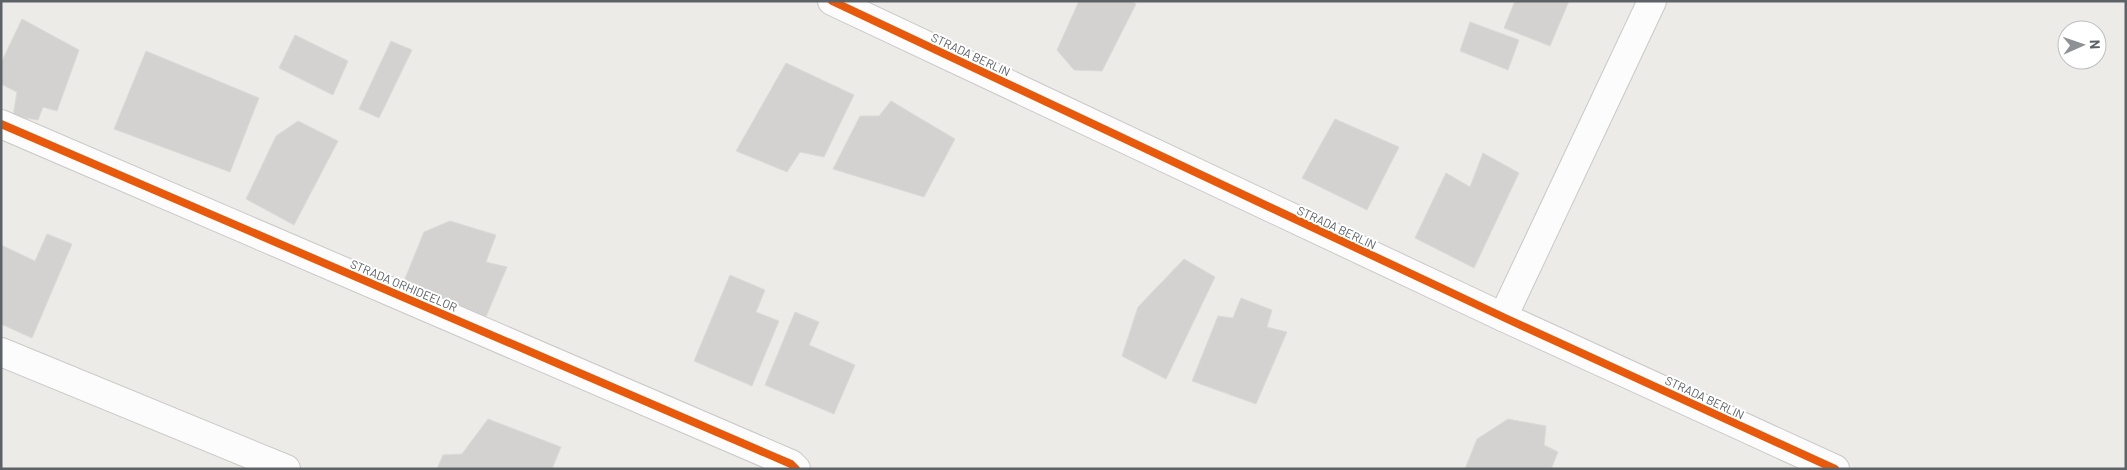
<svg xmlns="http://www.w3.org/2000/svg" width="2127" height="470" font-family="Barlow,sans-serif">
<rect width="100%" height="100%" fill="#edebe8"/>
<g fill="#d3d2d1" stroke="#dcdad7">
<polygon points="1079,1 1130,1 1136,4 1102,71 1074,70 1057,50"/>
<polygon points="1515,1 1569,1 1550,46 1504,28"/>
<polygon points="22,19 79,50 57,111 43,107 38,120 13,116 17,92 1,84 1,63"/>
<polygon points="1470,22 1519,40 1508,70 1460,51"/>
<polygon points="295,35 348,61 333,95 279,68"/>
<polygon points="391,41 412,50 379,118 359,109"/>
<polygon points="146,51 259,98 230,172 114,129"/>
<polygon points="786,63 854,95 824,157 800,152 787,172 736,151"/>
<polygon points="891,101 955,139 924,197 833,169 860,116 879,116"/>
<polygon points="1335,119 1399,147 1367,210 1302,178"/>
<polygon points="298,121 338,141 294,225 246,199 276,136"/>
<polygon points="1483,153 1519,173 1474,268 1415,238 1446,173 1470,187"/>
<polygon points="450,221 496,235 486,262 507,267 485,319 402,286 424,232"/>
<polygon points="47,234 72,244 32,338 1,324 1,245 35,261"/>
<polygon points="1184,259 1215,277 1166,379 1122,356 1138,307"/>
<polygon points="730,275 765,290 756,312 779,321 752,386 694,361"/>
<polygon points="1241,298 1272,310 1267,327 1287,332 1256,404 1192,381 1218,316 1233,318"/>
<polygon points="795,312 819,322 809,345 855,365 834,414 765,385"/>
<polygon points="488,419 561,447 552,469 437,469 443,455 462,454"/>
<polygon points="1508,419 1546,426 1544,445 1558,452 1551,469 1465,469 1477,439"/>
</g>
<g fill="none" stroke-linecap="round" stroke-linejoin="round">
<g stroke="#c9c9c8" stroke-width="30">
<g id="minor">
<polyline points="832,1 1503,317 1835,469"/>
<polyline points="1,124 791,464 796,469"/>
<polyline points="1503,317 1652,1"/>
<polyline points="1,352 286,469"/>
</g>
</g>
<use href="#minor" stroke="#fcfcfc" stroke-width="28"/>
<g stroke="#fff" stroke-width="11">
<g id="cycleway">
<polyline points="832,1 1503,317 1835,469"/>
<polyline points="1,124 791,464 796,469"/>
</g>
</g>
<use href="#cycleway" stroke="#e8590c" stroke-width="8"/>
</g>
<g text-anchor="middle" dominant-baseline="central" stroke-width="4" stroke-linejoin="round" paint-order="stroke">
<g font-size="12" fill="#5d6266" stroke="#fff">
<text transform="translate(971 54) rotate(25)">STRADA BERLIN</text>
<text transform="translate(1337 227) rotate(25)">STRADA BERLIN</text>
<text transform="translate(404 285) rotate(23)">STRADA ORHIDEELOR</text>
<text transform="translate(1705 397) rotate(25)">STRADA BERLIN</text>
</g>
</g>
<rect width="2127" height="470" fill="none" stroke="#5d6266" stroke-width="5"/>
<g transform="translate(2082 45) rotate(88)"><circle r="24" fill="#ffffff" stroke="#bec0c2"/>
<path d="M0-4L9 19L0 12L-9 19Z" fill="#8f9294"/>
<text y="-8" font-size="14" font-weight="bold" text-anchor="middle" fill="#5d6266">N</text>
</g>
</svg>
